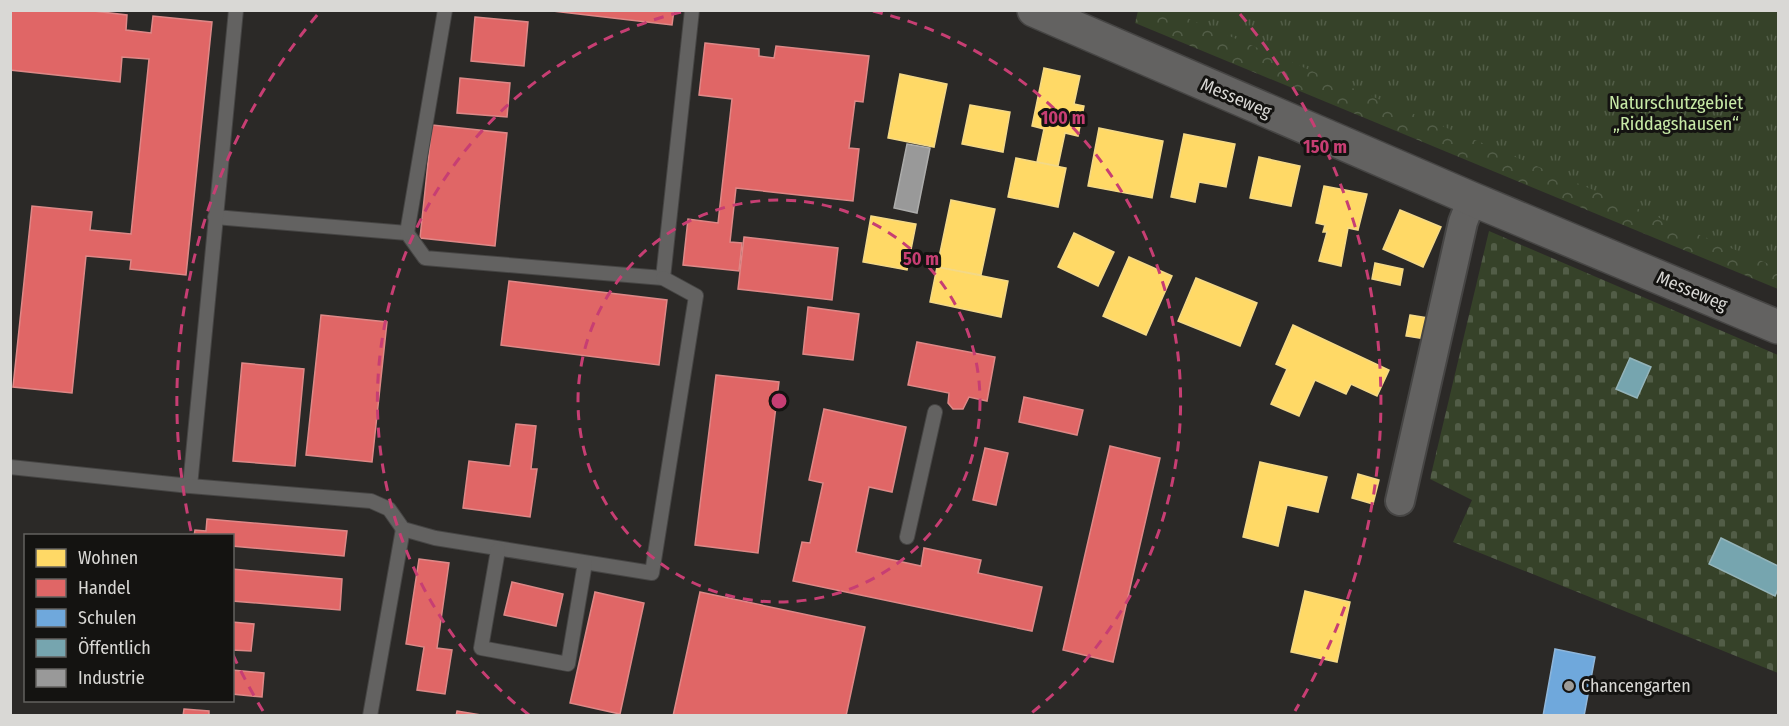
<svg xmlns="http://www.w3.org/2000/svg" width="1789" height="726" font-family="'Fira Sans Condensed',sans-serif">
<defs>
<pattern id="forest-crowns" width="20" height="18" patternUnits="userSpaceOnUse" patternTransform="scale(1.5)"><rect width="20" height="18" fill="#364229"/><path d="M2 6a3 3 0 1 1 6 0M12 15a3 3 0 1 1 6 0" fill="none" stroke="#525d47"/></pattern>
<pattern id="cemetery-stones" width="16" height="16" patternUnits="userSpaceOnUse" patternTransform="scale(1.5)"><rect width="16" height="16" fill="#364229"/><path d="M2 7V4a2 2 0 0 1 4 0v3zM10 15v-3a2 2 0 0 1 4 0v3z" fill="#525d47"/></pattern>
<pattern id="park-tufts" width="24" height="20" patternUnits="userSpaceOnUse" patternTransform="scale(1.5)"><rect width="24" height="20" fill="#364229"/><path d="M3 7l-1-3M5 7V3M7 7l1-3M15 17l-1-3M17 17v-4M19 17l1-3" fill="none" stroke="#525d47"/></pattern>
</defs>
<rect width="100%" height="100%" fill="#2b2927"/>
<polygon fill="url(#forest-crowns)" points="1138,11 1234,11 1778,237 1778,289 1135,23"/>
<polygon fill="url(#cemetery-stones)" points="1489,231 1778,355 1778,673 1453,542 1472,500 1430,479"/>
<polygon fill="url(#park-tufts)" points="1170,11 1778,11 1778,268"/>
<g fill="#ffd966" stroke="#f4d987" stroke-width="1.5">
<polygon points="1044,68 1080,76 1074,104 1084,106 1078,136 1065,133 1058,166 1037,162 1044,129 1032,126"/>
<polygon points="900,74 947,84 934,147 888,138"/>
<polygon points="970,105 1010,112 1003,152 962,144"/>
<polygon points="1099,128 1163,141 1152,198 1088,186"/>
<polygon points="1184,134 1235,144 1226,187 1199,182 1195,202 1171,197"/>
<polygon points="1259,157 1300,166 1291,206 1250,198"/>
<polygon points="1016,158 1066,168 1058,207 1008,197"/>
<polygon points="1324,186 1367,194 1358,230 1348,228 1341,266 1319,261 1327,232 1323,232 1325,225 1316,223"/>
<polygon points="951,200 995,209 981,275 937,267"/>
<polygon points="1400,210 1441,227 1423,267 1383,249"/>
<polygon points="871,216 916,224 907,270 863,262"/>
<polygon points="1074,233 1114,252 1098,286 1058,267"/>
<polygon points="1129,257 1172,276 1146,335 1103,316"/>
<polygon points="1375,263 1403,269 1400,285 1372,279"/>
<polygon points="937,267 1008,281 1001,317 930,302"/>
<polygon points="1196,278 1257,303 1240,346 1178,321"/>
<polygon points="1410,315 1429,318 1425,339 1406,336"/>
<polygon points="1293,325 1389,370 1377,396 1351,384 1346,394 1315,380 1299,416 1271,404 1287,369 1276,364"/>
<polygon points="1260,462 1327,477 1318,512 1287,505 1278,546 1243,537"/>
<polygon points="1358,474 1379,480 1373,504 1352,498"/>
<polygon points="1305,591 1350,602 1337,662 1291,652"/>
</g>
<g fill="#e06666" stroke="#de8887" stroke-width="1.5">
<polygon points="10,10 85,10 127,15 126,30 151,33 153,16 212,22 186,275 130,269 131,260 86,256 72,393 13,387 32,206 92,212 90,230 131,234 149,59 122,57 120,82 10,70"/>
<polygon points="544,10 674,10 672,25"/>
<polygon points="475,17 528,22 524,66 471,61"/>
<polygon points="705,43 759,49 759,56 774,58 776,46 869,56 863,102 855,101 849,148 859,149 853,201 736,188 730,242 742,243 739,271 683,265 688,219 718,223 732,99 699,95"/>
<polygon points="460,78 510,83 507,117 457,113"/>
<polygon points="432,125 507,133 495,246 420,238"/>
<polygon points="744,237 838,248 832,300 738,289"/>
<polygon points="509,281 667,300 659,365 501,345"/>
<polygon points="808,307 859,314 853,360 803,354"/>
<polygon points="321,315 387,322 372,462 306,455"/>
<polygon points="917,342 995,357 987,401 969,397 963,409 953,409 948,403 949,393 908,385"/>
<polygon points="242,363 304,369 295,466 233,461"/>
<polygon points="716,375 779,382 758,553 695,545"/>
<polygon points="1024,397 1083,410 1077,435 1019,422"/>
<polygon points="824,409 906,427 892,492 869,487 856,552 921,566 924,548 981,560 978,573 1042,587 1032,631 793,581 802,542 810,543 823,483 809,480"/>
<polygon points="516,424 536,426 531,469 537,469 530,517 463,508 469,461 510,466"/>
<polygon points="1110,446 1160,458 1113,662 1063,650"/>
<polygon points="985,448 1008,453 996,505 973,500"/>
<polygon points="207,519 347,531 344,556 232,546 232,536 194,536 195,530 206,531"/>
<polygon points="419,559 449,563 437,648 452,650 445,694 417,690 424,647 406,644"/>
<polygon points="232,569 342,579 340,610 232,601"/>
<polygon points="512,582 563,594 556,626 504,615"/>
<polygon points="595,592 644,603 620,714 570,703"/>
<polygon points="700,592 865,627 846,716 673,716"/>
<polygon points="232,622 254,624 251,651 232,650"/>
<polygon points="232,670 264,673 262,697 232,694"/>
<polygon points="184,709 209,711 209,716 183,716"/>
<polygon points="457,711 487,716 456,716"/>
</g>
<polygon fill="#6fa8dc" stroke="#8fb6da" stroke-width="1.5" points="1555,649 1595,657 1584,716 1543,716"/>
<g fill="#76a5af" stroke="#94b4ba" stroke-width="1.5">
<polygon points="1630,358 1651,367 1637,398 1616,389"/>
<polygon points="1721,538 1778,566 1778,589 1775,596 1709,564"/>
</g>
<polygon fill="#999" stroke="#acacab" stroke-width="1.5" points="907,144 930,148 917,213 894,208"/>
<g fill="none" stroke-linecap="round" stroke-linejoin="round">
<g stroke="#464544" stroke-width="16">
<g id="lane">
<polyline points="215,217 407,233 425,258 663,278 692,10"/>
<polyline points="407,233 445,10"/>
<polyline points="10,467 190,486 236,10"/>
<polyline points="190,486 371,501 389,509 403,529 435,538 652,573 696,296 663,278"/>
<polyline points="907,537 935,412"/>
<polyline points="498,550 481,648 568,664 585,563"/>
<polyline points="370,716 403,529"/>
</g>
</g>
<g stroke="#464544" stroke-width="32">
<polyline id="street" points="1400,501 1463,222 1472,199"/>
</g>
<g stroke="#464544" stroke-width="36">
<polyline id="secondary" points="1034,10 1472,199 1778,327"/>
</g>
<use href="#lane" stroke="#636261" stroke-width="14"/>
<use href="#street" stroke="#636261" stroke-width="28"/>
<use href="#secondary" stroke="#636261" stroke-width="33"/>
</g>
<g fill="none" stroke="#c73e73" stroke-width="3" stroke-dasharray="10 8">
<circle cx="779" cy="401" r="201"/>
<path d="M529 715A401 401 0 0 1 685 11M873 11A401 401 0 0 1 1029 715"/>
<path d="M263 711A602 602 0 0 1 233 655M191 531A602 602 0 0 1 318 14M1240 14A602 602 0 0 1 1295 711"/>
</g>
<circle fill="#9c9b98" stroke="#141311" stroke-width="2" cx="1569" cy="686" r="6"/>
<g text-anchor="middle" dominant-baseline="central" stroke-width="6" stroke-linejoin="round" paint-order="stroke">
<g font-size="18" fill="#d9d8d5" stroke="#141311">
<text transform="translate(1236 98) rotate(23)">Messeweg</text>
<text transform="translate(1692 291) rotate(23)">Messeweg</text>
</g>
<g font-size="18" fill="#c8eaa7" stroke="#141311">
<text x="1676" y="103">Naturschutzgebiet<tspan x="1676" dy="21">„Riddagshausen“</tspan></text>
</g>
<g font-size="18" fill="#d9d8d5" stroke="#141311" text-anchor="start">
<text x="1581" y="686">Chancengarten</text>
</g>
</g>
<circle cx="779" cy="401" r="9" fill="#c73e73" stroke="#141311" stroke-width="3"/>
<g font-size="18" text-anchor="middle" font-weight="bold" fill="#c73e73" stroke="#141311" stroke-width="6" stroke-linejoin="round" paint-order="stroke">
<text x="1063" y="124">100 m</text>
<text x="1325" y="153">150 m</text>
<text x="921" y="265">50 m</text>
</g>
<rect width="1789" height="726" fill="none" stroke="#d9d8d5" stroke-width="24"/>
<rect x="24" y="534" width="210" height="168" fill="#141311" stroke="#63625f" stroke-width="1.5"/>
<rect x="36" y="549" width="30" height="18" fill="#ffd966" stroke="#63625f" stroke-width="1.5"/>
<text x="78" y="564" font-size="18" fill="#d9d8d5">Wohnen</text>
<rect x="36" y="579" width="30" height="18" fill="#e06666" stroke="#63625f" stroke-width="1.5"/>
<text x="78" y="594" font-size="18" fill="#d9d8d5">Handel</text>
<rect x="36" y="609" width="30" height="18" fill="#6fa8dc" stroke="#63625f" stroke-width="1.5"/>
<text x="78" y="624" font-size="18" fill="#d9d8d5">Schulen</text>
<rect x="36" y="639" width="30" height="18" fill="#76a5af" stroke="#63625f" stroke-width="1.5"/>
<text x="78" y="654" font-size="18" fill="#d9d8d5">Öffentlich</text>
<rect x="36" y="669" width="30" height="18" fill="#999999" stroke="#63625f" stroke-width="1.5"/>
<text x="78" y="684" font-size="18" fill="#d9d8d5">Industrie</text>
</svg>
